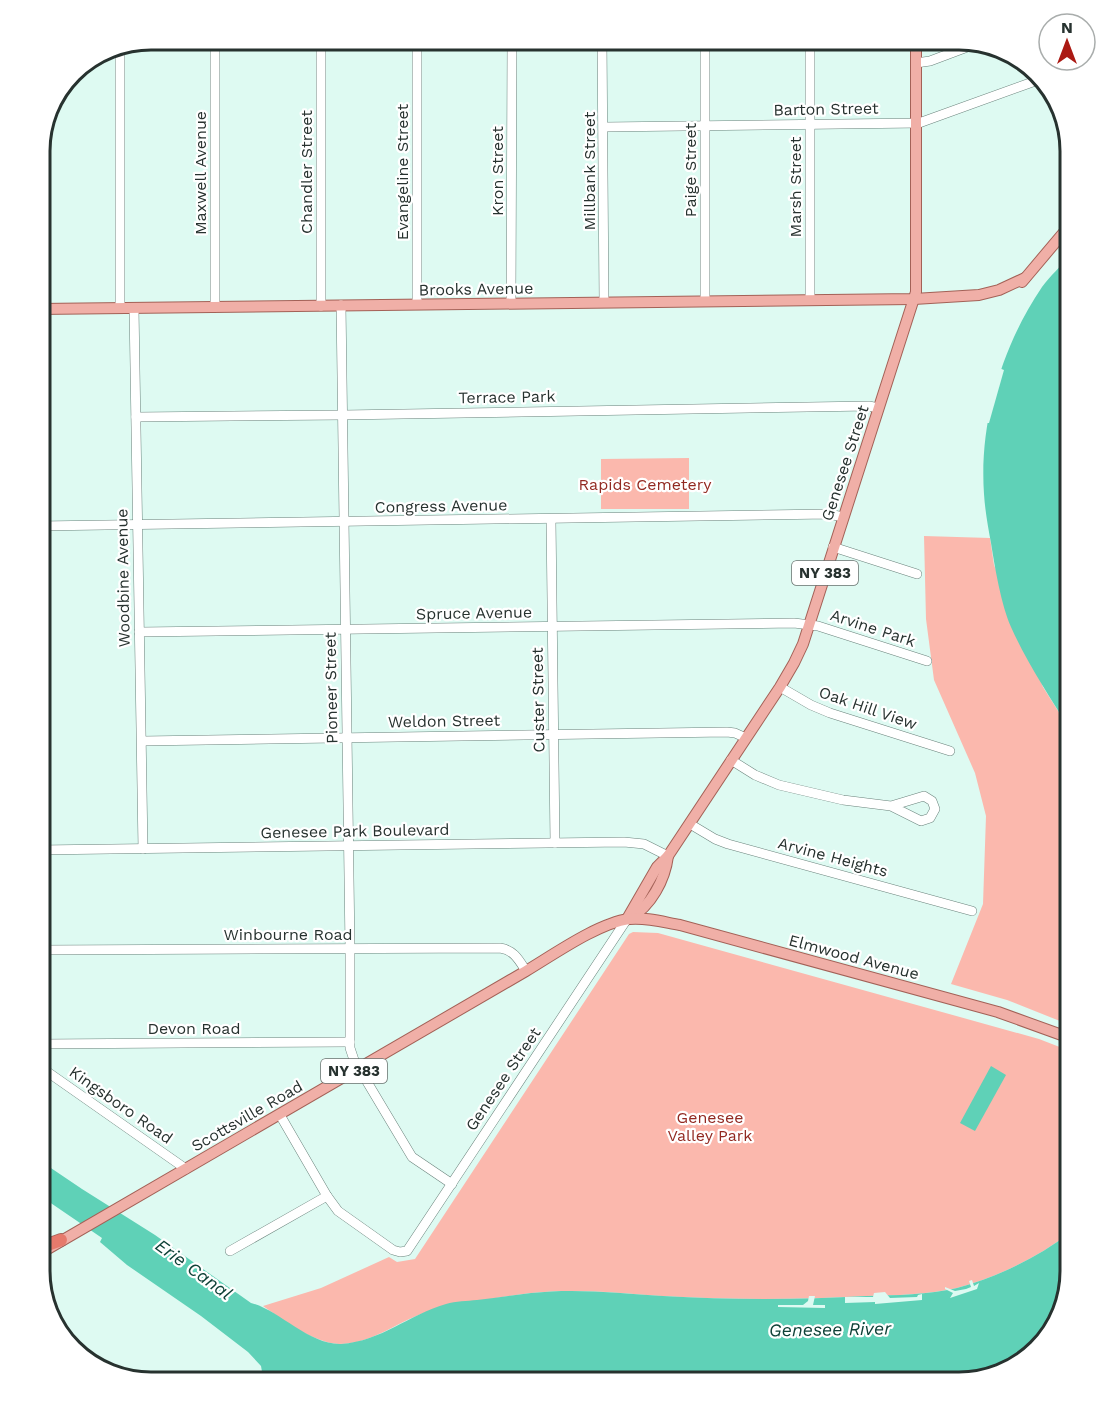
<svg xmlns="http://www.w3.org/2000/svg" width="1109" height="1422" font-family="'Work Sans',sans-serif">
<rect width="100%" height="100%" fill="#defaf2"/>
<g fill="#fbb8ad">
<polygon points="689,458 689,509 601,509 601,459"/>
<polygon points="924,536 990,538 994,565 1043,687 1070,730 1070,1025 1007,1000 951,984 983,904 986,816 975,773 934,680 926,619"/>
<path d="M 633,932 L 658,933 L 1039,1039 L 1070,1051 L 1070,1233 C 1036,1258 998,1277 957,1288 C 927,1295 896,1295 866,1296 C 798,1300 730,1300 662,1296 C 619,1293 575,1288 531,1293 C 505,1296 480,1301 455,1307 C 445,1309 434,1310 424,1313 C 395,1323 372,1344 339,1344 C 314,1343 283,1320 263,1306 L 321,1288 L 389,1257 L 397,1262 L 415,1259 L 629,934 Z"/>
</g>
<g fill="#5fd1b7">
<path d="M 1070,256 L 1070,730 C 1050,697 1027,663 1011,627 C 1001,604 995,568 991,543 C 988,527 985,510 984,494 C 979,422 1002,346 1042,287 C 1050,276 1061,266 1070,256 Z"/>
<polygon points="991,1066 1006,1075 975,1131 960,1123"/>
<path d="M 39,1160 L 82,1189 L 155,1235 L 251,1303 C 279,1310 309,1345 341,1344 C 382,1341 408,1315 446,1304 C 456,1301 467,1301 477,1300 C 495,1298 513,1295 531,1293 C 575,1288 619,1293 663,1296 C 731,1300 798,1300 866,1296 C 896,1295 928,1295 957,1288 C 998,1277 1036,1258 1070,1233 L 1070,1272 L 1055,1327 L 1020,1364 L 959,1383 L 264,1383 L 261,1366 L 248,1352 L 201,1316 L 127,1265 L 100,1242 L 102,1238 L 39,1195 Z"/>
</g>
<g fill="#defaf2">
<polygon points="999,368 1004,370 989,423 984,423 987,411"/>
<polygon points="972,1280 974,1286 979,1283 977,1289 950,1298 953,1293 945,1289 945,1287 955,1291 966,1289 971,1287 969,1281"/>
<polygon points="885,1292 890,1298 917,1297 918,1295 922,1294 922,1300 875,1304 875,1302 845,1303 845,1297 873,1297 874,1293"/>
<polygon points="809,1296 815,1296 813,1305 825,1305 825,1308 778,1307 778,1305 803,1305 808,1301"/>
</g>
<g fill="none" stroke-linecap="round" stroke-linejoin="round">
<g stroke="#6a837c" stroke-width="10">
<g id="minor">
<polyline points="215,39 215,307"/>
<polyline points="321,39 321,306"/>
<polyline points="417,39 417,304"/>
<polyline points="602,39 604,302"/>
<polyline points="120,50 120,308"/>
<polyline points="916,63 930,61 978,43"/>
<polyline points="604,127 919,123 1041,79"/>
<polyline points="810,300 810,39"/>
<polyline points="705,301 705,39"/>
<polyline points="511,303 512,39"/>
<polyline points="341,305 350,948 350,1048 354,1060 412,1157 452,1184"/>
<polyline points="134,308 143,849"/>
<polyline points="136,417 343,415 869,406 878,408"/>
<polyline points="551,520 555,843"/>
<polyline points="39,526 829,514 843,517"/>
<polyline points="833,547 917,574"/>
<polyline points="139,632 794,623 818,626 927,661"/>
<polyline points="780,687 811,705 830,713 950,751"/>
<polyline points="142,741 727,732 735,733 746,738"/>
<polyline points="731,760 755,775 779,785 843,800 891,806 924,796 932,801 935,809 930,818 921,821 891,806"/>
<polyline points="690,824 715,839 728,844 972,911"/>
<polyline points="39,850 624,842 644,844 668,856"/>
<path d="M 39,950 L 500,948 C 514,950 519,960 526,971"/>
<polyline points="39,1044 350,1042"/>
<polyline points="39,1066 186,1169"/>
<polyline points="280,1115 327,1196 338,1211 393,1250 400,1252 407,1251 627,919"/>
<polyline points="230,1251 327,1196"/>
</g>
</g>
<g stroke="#a36157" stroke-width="12">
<g id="major">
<polyline points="1022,282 1070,225"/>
<polyline points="39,309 914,299 979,295 999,290 1025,278"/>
<path d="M 630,918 C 651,906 665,880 668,856"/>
<polyline points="627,919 657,867 668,856 780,687 794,663 803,644 916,292 916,39"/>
<path d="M 39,1254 L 526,971 C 553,955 598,923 629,919 C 646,917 663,922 680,925 L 998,1012 L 1070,1038"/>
</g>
</g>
<g stroke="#a36157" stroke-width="14">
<polyline id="highway" points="39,1248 61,1240"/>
</g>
<use href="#minor" stroke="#fff" stroke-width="9"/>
<use href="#major" stroke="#f0afa7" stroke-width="10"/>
<use href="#highway" stroke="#e67a6c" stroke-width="12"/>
</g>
<g text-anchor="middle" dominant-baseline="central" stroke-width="4.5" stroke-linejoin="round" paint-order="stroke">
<g fill="#fff" stroke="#68706d" stroke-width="1.5">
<rect x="792" y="561" width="66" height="24" rx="4.5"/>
<rect x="321" y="1059" width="66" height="24" rx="4.5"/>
</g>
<g font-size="15" font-weight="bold" fill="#27322f">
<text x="825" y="573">NY 383</text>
<text x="354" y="1071">NY 383</text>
</g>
<g font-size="16" fill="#27322f" stroke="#fff">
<text transform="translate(826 109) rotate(-1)">Barton Street</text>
<text transform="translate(690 170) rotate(-90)">Paige Street</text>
<text transform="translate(497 171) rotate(-90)">Kron Street</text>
<text transform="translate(589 171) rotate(-90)">Millbank Street</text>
<text transform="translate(306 172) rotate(-90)">Chandler Street</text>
<text transform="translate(402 172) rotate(-90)">Evangeline Street</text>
<text transform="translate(200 173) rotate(-90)">Maxwell Avenue</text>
<text transform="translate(795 187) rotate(-90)">Marsh Street</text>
<text transform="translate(476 289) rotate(-1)">Brooks Avenue</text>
<text transform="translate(507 397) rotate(-1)">Terrace Park</text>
<text transform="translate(845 463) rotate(-72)">Genesee Street</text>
<text transform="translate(441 506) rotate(-1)">Congress Avenue</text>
<text transform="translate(123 578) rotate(-91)">Woodbine Avenue</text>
<text transform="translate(474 613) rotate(-1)">Spruce Avenue</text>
<text transform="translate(873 628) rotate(18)">Arvine Park</text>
<text transform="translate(331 688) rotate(-91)">Pioneer Street</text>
<text transform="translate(538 700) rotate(-91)">Custer Street</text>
<text transform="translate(868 708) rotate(19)">Oak Hill View</text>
<text transform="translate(444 721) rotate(-1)">Weldon Street</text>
<text transform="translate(355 831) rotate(-1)">Genesee Park Boulevard</text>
<text transform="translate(833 857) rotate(15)">Arvine Heights</text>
<text x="288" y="934">Winbourne Road</text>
<text transform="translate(854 957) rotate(15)">Elmwood Avenue</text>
<text x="194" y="1028">Devon Road</text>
<text transform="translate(503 1079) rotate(-56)">Genesee Street</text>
<text transform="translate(121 1105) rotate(35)">Kingsboro Road</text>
<text transform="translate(247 1116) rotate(-30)">Scottsville Road</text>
</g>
<g font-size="16" fill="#922921" stroke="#fff">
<text x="645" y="484">Rapids Cemetery</text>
<text x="710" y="1117">Genesee<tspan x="710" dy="18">Valley Park</tspan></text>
</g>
<g font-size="18" font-style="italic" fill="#0f4238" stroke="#fff">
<text transform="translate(194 1269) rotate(36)">Erie Canal</text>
<text transform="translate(830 1329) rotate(-1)">Genesee River</text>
</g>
</g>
<path d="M0 0H1109V1422H0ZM151 50H959A101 101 0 0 1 1060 151V1271A101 101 0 0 1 959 1372H151A101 101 0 0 1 50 1271V151A101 101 0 0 1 151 50Z" fill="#fff" fill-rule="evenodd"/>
<path fill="none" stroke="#27322f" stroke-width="3" d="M151 50H959A101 101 0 0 1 1060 151V1271A101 101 0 0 1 959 1372H151A101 101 0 0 1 50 1271V151A101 101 0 0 1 151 50Z"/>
<g transform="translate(1067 42)"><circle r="28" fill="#ffffff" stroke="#a9adac" stroke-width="1.5"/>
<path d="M0-4.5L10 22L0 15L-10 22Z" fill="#ab1913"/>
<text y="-9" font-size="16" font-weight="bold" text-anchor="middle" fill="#27322f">N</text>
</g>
</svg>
